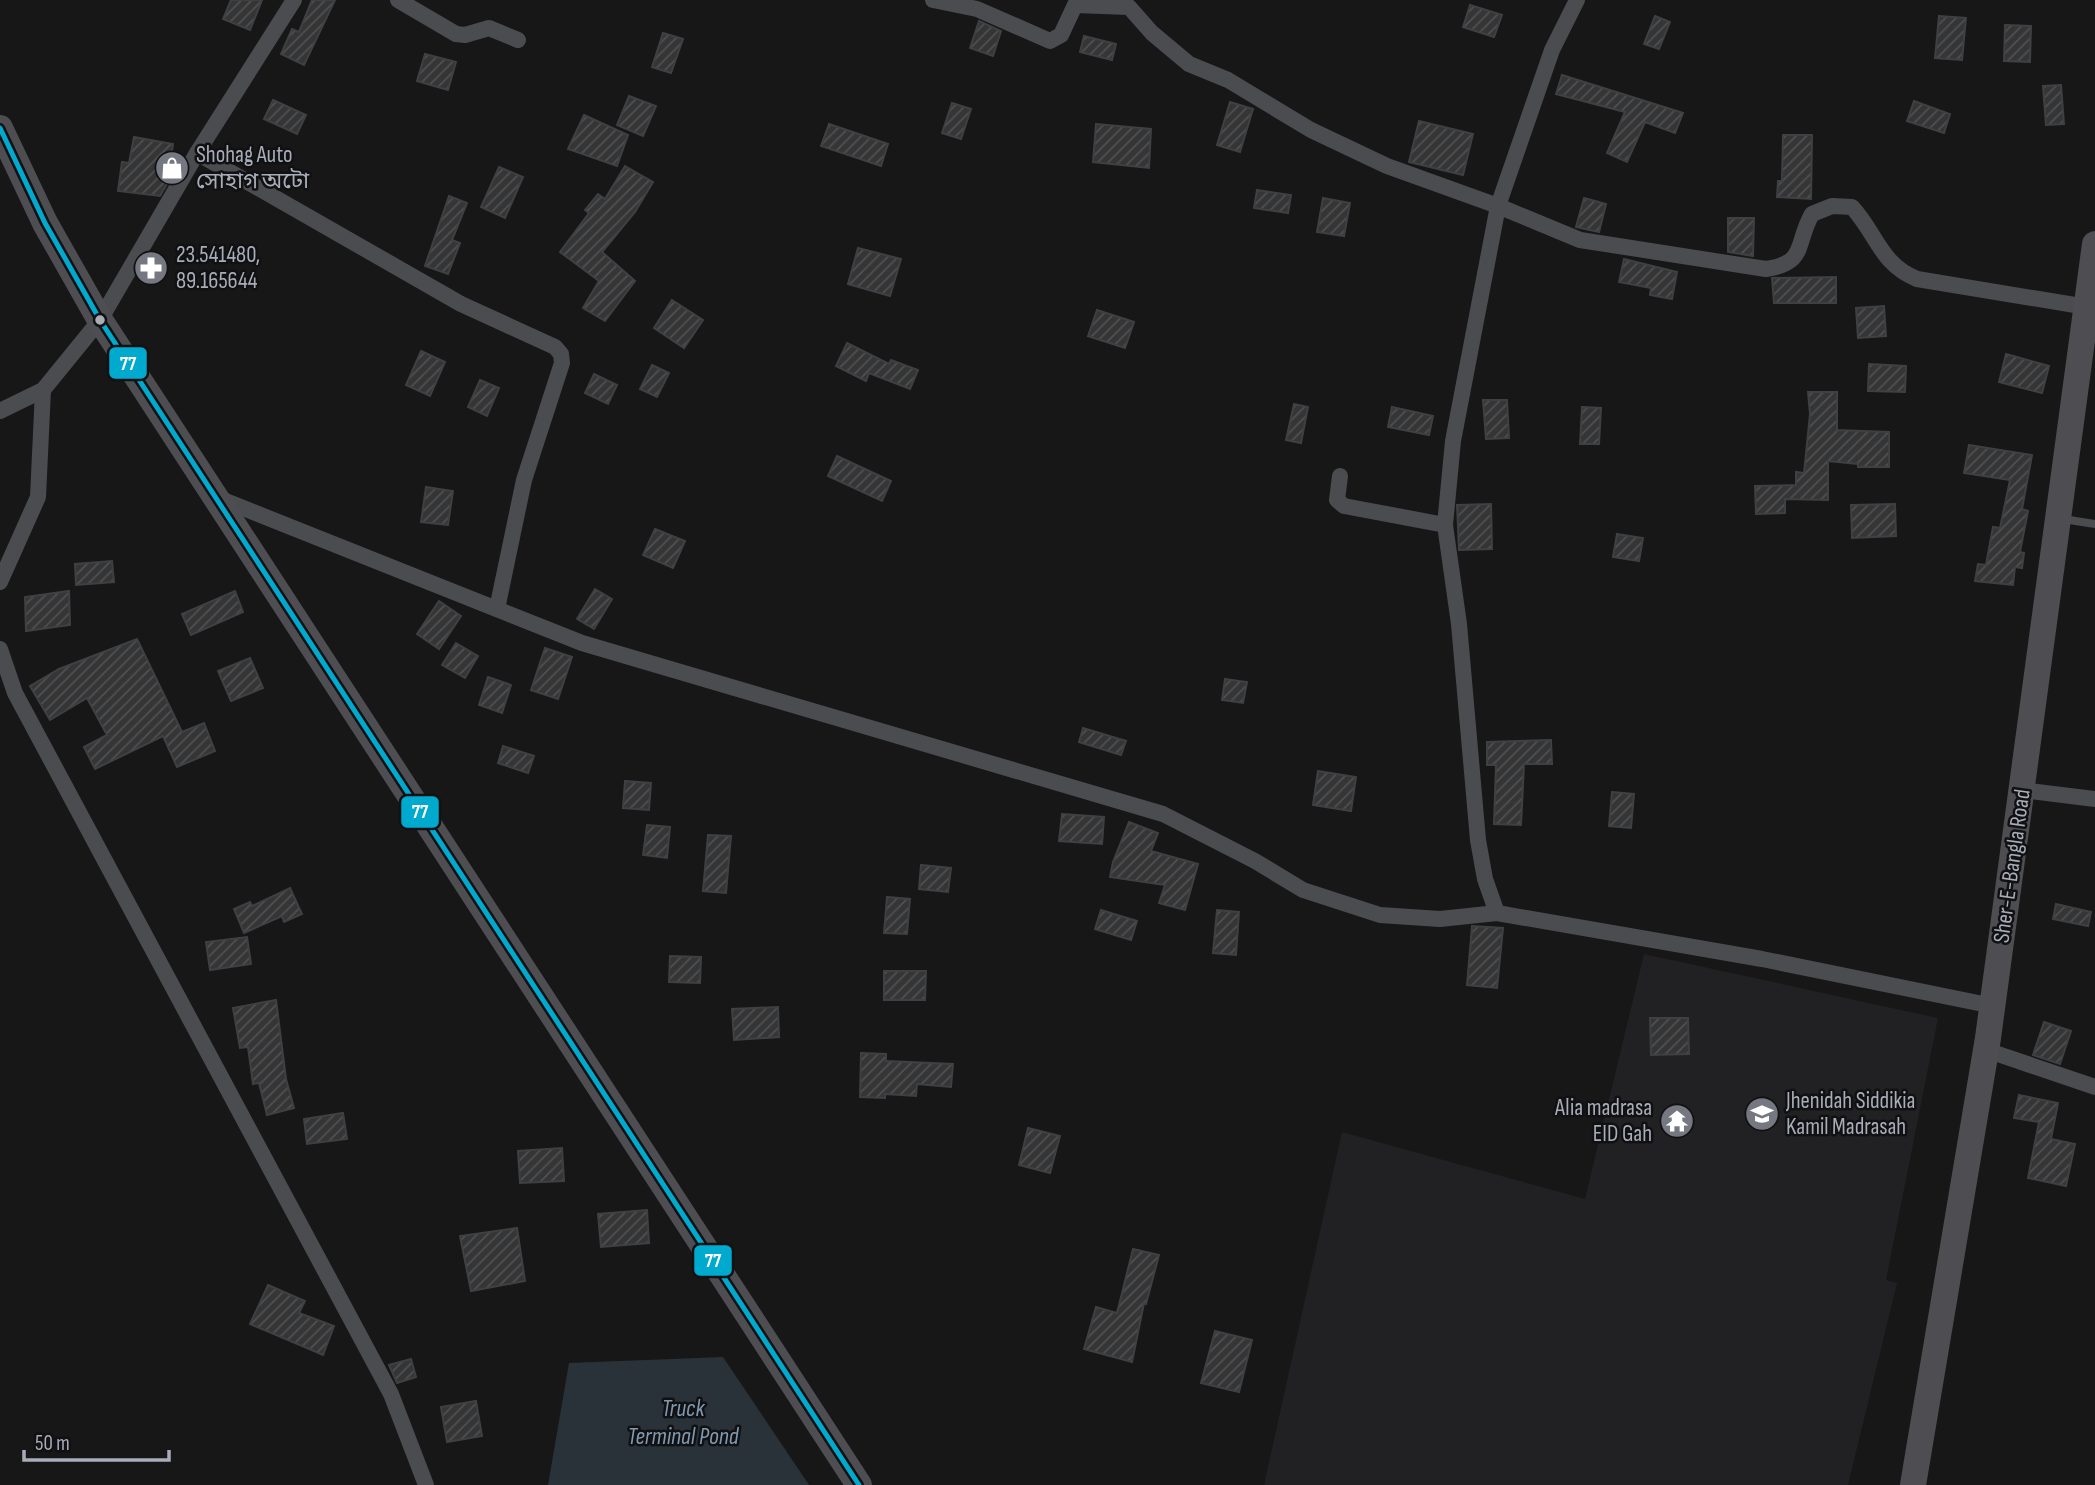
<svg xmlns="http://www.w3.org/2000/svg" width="2095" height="1485" font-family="'Sofia Sans Condensed','Noto Sans Bengali',sans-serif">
<defs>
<pattern id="building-hatch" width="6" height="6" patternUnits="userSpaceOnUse" patternTransform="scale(1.75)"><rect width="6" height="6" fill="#353536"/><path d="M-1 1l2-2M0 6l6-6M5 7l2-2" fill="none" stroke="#4f5051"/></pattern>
</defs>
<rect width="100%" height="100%" fill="#171717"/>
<polygon fill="#212123" points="1644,954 1938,1018 1886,1280 1897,1283 1848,1485 1264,1485 1342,1132 1585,1199"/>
<polygon fill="#2a3239" points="723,1357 809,1485 548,1485 569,1363"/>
<g fill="url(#building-hatch)" stroke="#3f4043" stroke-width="2">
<polygon points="231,0 262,0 250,30 223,19"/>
<polygon points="312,0 335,0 304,65 281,54 292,29 299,32"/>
<polygon points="1470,5 1502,15 1494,37 1463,27"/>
<polygon points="1655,16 1670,22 1659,49 1644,44"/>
<polygon points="1939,16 1966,18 1962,60 1935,58"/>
<polygon points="979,21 1001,31 993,56 970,48"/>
<polygon points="2005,25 2031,26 2030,62 2004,61"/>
<polygon points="663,33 683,39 671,73 652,67"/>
<polygon points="1084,36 1116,44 1112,60 1080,52"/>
<polygon points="425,54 456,62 448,90 417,81"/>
<polygon points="1562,75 1683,113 1675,133 1645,122 1627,162 1607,153 1625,112 1556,94"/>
<polygon points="2061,85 2064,124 2046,125 2043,86"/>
<polygon points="629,96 656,106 643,136 617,125"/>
<polygon points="273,100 306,115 297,134 264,119"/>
<polygon points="1914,101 1950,114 1944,133 1907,121"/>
<polygon points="1230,102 1253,109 1240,152 1217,145"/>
<polygon points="952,103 971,109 961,139 942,133"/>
<polygon points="584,115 628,135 617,166 568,149"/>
<polygon points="1419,121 1473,134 1463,175 1409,162"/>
<polygon points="829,124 888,144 881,166 821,146"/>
<polygon points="1096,124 1151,129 1149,168 1093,162"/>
<polygon points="1783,135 1812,135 1811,199 1777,197 1778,181 1782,181"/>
<polygon points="134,137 173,144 167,184 160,196 118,191 122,162 129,163"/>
<polygon points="625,166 653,182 635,212 602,252 635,281 605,321 583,308 599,281 560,252 589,213 585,210 598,194 605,199"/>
<polygon points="499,167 523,177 505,218 481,207"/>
<polygon points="1257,190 1291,195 1288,213 1254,208"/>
<polygon points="449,196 467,203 452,240 460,243 448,274 425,266"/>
<polygon points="1323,198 1350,203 1344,236 1317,232"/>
<polygon points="1584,198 1606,204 1599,232 1576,227"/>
<polygon points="1728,218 1754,218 1753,256 1728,252"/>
<polygon points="858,248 901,259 890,296 848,284"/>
<polygon points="1624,259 1677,272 1672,299 1650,295 1651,288 1619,282"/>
<polygon points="1836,277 1836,303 1774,303 1772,278"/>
<polygon points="672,300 703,320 684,348 654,328"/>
<polygon points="1884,306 1886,336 1858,338 1856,308"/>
<polygon points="1097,310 1134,322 1125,348 1088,336"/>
<polygon points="847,343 889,364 891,360 918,370 910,389 869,373 866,381 836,366"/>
<polygon points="421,351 445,362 430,396 406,385"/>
<polygon points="2006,354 2049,366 2042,393 1999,382"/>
<polygon points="1869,364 1906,366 1905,392 1868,391"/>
<polygon points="652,365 669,373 657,397 640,389"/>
<polygon points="594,374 617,385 608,404 585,393"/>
<polygon points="480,380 499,388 487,416 468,407"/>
<polygon points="1808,392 1837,392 1837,430 1889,432 1889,467 1858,467 1858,464 1828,461 1828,500 1785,499 1785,513 1756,514 1755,486 1796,485 1796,472 1804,473 1810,414"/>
<polygon points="1483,400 1507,400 1509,438 1486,439"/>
<polygon points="1294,404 1308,407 1301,443 1286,440"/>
<polygon points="1392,407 1433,416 1429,435 1388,427"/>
<polygon points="1582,407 1601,408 1599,444 1580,444"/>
<polygon points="1969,445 2032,455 2022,509 2028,511 2020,552 2024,553 2022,568 2015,567 2013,585 1975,581 1978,564 1986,565 1993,527 2000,528 2010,480 1964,473"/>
<polygon points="837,456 891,481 882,501 828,476"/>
<polygon points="426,487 453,491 448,525 421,522"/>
<polygon points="1491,504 1492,549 1459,550 1457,505"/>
<polygon points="1895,504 1896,536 1852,538 1851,505"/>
<polygon points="655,529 685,541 673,568 643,555"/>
<polygon points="1617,534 1643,538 1639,561 1613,557"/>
<polygon points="112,561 114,582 76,585 75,564"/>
<polygon points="595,589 612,599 594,629 577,619"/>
<polygon points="69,591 70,625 26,631 25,597"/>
<polygon points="235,591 243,612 191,635 182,614"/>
<polygon points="439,601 461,616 439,649 417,634"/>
<polygon points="137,639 182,732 204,723 215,751 177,767 163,736 95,769 84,747 107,735 87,698 50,720 30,686 59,669"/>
<polygon points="456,643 478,656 465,678 442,665"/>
<polygon points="545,648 572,657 558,699 531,690"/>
<polygon points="250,658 263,688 231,701 218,671"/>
<polygon points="488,677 511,685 502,713 479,705"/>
<polygon points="1225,679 1247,682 1243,703 1222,700"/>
<polygon points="1083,728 1126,741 1121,755 1079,742"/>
<polygon points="1551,740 1552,764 1524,764 1521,825 1494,824 1496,765 1487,765 1487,742"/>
<polygon points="503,746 534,756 528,773 498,763"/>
<polygon points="1318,771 1356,777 1351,811 1313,805"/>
<polygon points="625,781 651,783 649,810 623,808"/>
<polygon points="1612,792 1634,794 1631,828 1609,826"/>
<polygon points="1062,814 1104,817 1102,844 1059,841"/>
<polygon points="1129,822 1158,833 1151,851 1198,864 1185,910 1159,903 1165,885 1110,877 1113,862"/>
<polygon points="647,825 670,827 667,858 643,855"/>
<polygon points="708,835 731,836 726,893 703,891"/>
<polygon points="921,865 951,868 948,892 919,889"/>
<polygon points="290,888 302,914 284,922 282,916 244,933 234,909 250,902 252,906"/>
<polygon points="887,897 910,899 907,934 884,933"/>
<polygon points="2056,904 2091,912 2088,926 2053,919"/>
<polygon points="1101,910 1137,921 1131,940 1095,929"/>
<polygon points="1217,910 1239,912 1236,955 1213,953"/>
<polygon points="1472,926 1503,928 1497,988 1467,985"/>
<polygon points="247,937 251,964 210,970 206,942"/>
<polygon points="670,956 701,957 700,983 669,982"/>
<polygon points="884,971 926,971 925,1000 884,1000"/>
<polygon points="276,1000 286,1079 294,1108 267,1115 259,1083 253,1084 248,1047 240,1048 233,1008"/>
<polygon points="778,1007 779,1037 734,1040 732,1009"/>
<polygon points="1650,1018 1688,1018 1689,1054 1651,1055"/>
<polygon points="2044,1022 2071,1031 2060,1064 2033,1055"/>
<polygon points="861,1053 886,1054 886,1061 953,1064 951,1087 917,1084 916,1096 885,1094 885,1098 860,1097"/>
<polygon points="2019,1095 2058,1103 2051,1139 2075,1144 2066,1186 2028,1178 2039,1122 2014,1118"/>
<polygon points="343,1113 347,1139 307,1144 304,1119"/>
<polygon points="1028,1128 1060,1136 1050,1173 1019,1165"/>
<polygon points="562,1148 564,1181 520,1183 518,1151"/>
<polygon points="647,1210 649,1243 601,1247 598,1214"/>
<polygon points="517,1228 525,1281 471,1291 460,1236"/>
<polygon points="1133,1249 1159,1255 1146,1304 1144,1303 1132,1362 1084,1349 1096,1307 1117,1313"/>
<polygon points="268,1285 305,1301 299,1313 334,1326 323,1355 250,1324"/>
<polygon points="1215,1331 1252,1340 1239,1392 1201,1383"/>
<polygon points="411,1359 416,1377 397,1383 389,1365"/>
<polygon points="476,1401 482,1436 447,1442 441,1407"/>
</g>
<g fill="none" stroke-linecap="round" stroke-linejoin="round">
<polyline stroke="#4b4c50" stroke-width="8" points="2063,519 2095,524"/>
<g stroke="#4b4c50" stroke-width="16">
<polyline points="398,0 456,34 465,35 489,28 518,40"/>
<path d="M 933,0 L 977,9 L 1050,41 L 1061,35 L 1075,5 L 1129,7 L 1152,33 L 1189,64 L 1228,80 L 1311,130 L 1387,166 L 1498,206 L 1580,240 L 1766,269 C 1807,263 1795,244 1812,214 L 1832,206 L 1852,207 C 1877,234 1880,264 1917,279 L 2087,307"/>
<polyline points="1577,0 1552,50 1498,206 1453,441 1445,525 1459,624 1478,840 1485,879 1497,913 1762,959 1993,1006"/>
<polyline points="197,153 461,304 555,347 561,354 562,363 524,480 497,609"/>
<polyline points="0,411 43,390 100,320 197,153 294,0"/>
<polyline points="1340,476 1337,500 1344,506 1445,525"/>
<polyline points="218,498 582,643 1163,814 1255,861 1303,890 1380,915 1440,919 1497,913"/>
<polyline points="0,582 38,497 43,390"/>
<polyline points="0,649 15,693 391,1394 426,1485"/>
<polyline points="2022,790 2095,799"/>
<polyline points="1986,1050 2095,1087"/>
</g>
<g stroke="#4e4e52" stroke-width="26">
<polyline points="0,128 45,223 100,320 859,1485"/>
<polyline points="1913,1485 1988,1038 2095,244"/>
</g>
<g stroke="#111113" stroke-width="10">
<polyline id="bus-1" points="0,128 45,223 100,320 859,1485"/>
</g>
<use href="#bus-1" stroke="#00a9ce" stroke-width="5"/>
</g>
<defs>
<g id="shop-disc" transform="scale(1.75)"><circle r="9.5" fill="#757880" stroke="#111113"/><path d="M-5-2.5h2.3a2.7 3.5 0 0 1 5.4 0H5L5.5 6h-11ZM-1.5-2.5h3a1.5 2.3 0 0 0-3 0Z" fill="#fff"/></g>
<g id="pharmacy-disc" transform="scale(1.75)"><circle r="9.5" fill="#757880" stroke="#111113"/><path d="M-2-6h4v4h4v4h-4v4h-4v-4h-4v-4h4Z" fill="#fff"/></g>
<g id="university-disc" transform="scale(1.75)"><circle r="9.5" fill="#757880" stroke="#111113"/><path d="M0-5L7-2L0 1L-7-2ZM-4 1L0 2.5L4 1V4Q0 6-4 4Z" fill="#fff"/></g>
<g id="temple-disc" transform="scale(1.75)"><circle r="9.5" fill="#757880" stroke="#111113"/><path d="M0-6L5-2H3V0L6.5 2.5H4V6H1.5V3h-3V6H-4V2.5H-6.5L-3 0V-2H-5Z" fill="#fff"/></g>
</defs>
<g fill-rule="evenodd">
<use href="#shop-disc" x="172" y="168"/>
<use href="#pharmacy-disc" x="151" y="268"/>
<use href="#university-disc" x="1762" y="1114"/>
<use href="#temple-disc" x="1677" y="1121"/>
</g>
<circle fill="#a8adb8" stroke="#111113" stroke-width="2.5" cx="100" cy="320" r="6"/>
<g text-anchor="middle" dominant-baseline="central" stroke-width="5" stroke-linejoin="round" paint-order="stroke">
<g font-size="23" fill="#a8adb8" stroke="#111113" text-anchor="start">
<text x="196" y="155">Shohag Auto<tspan x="196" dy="26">সোহাগ অটো</tspan></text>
<text x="176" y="255">23.541480,<tspan x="176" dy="26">89.165644</tspan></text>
<text x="1786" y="1101">Jhenidah Siddikia<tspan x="1786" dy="26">Kamil Madrasah</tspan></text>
<text x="1652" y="1108" text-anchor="end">Alia madrasa<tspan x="1652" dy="26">EID Gah</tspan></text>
</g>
<g font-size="23" fill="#a8adb8" stroke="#111113">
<text transform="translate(2012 866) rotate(-82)">Sher-E-Bangla Road</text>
</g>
<g font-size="24" font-style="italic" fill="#7f9bb3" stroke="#111113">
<text x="683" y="1408">Truck<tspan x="683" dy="28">Terminal Pond</tspan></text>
</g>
</g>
<g stroke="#111113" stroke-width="2.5">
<rect x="108" y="346" width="40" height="34" rx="7" fill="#00a9ce"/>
<rect x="400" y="795" width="40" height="34" rx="7" fill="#00a9ce"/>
<rect x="693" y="1244" width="40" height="33" rx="7" fill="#00a9ce"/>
</g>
<g font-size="19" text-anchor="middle" font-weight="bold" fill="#fff">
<text x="128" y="370">77</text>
<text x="420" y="818">77</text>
<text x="713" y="1267">77</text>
</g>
<path d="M24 1450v10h145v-10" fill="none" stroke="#a8adb8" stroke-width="3.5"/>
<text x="35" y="1450" font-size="21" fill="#a8adb8" stroke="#111113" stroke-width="5" paint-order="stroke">50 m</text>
</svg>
